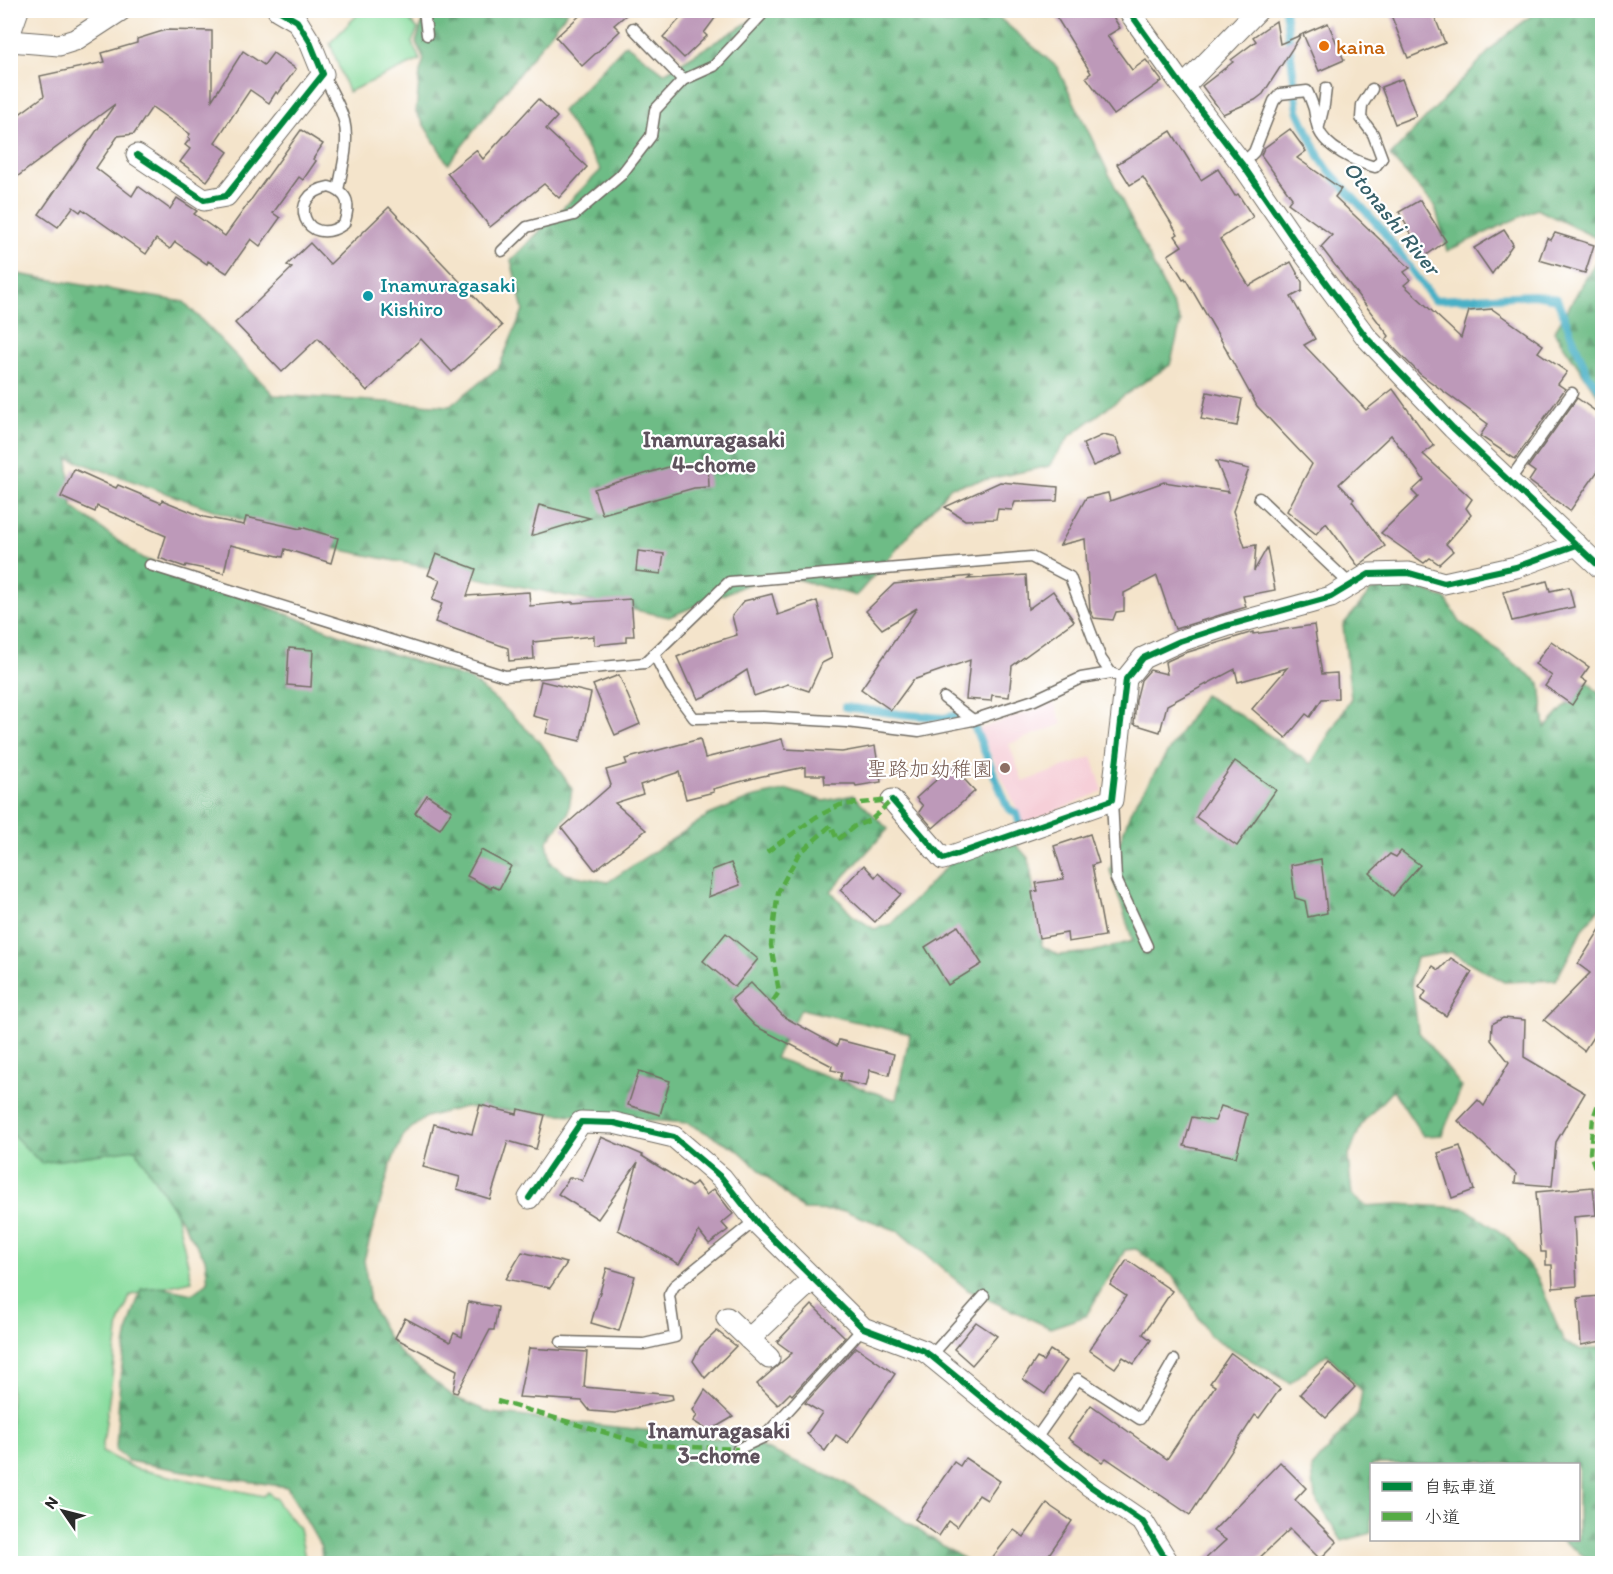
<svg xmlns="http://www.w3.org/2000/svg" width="1613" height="1574" font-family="Itim,'Klee One',sans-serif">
<defs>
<pattern id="forest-firs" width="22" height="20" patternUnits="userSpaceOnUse" patternTransform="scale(1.5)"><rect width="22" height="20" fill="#6ebc86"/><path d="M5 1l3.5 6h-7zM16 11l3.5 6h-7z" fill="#5b996e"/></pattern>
</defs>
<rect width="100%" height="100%" fill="#fff"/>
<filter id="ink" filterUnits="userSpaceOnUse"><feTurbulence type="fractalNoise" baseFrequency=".0167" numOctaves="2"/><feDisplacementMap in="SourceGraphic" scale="12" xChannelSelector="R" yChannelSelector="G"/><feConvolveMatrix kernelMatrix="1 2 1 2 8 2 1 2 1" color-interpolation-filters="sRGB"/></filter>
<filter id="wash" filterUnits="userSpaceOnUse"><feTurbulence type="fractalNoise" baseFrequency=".008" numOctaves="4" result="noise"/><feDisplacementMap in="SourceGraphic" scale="24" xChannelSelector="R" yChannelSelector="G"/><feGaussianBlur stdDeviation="1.35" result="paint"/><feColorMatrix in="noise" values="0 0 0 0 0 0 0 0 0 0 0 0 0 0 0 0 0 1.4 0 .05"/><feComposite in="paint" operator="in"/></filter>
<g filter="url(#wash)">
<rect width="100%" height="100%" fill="#f4e4cb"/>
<polygon fill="#f6cfd8" points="1054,703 1062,724 1009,744 1023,782 1092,757 1103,791 1024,824 979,729"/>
<g fill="#89dd9f" stroke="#5a8465" stroke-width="1.5">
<polygon points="361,11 400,11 418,29 412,42 420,60 348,92 330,43"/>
<polygon points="10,1089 133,1105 175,1208 192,1281 131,1295 130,1296 119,1324 102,1452 136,1469 263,1496 268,1492 273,1498 276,1498 279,1505 299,1528 306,1563 11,1563"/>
</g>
<g fill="url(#forest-firs)" stroke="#4c7458" stroke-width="1.5" fill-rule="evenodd">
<polygon points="426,11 568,11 448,164 416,112 420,72 424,59 416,42"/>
<path d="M 767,11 L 991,11 L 1057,67 L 1181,322 L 1170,365 L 1126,394 L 1070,436 L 1049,466 L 951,487 L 856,596 L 775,573 L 669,617 L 303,542 L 68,458 L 72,507 L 142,558 L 374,648 L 471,680 L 497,701 L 541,743 L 572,789 L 568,814 L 547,842 L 551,862 L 566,874 L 608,882 L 709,815 L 751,798 L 788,790 L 824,801 L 853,795 L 888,829 L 831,891 L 852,915 L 874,929 L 891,924 L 954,859 L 1013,841 L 1029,859 L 1042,946 L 1058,955 L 1092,952 L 1133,941 L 1110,870 L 1131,810 L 1204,695 L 1237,713 L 1311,764 L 1351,698 L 1343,625 L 1371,591 L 1406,583 L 1446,599 L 1460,622 L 1540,683 L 1545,728 L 1588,682 L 1602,697 L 1602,905 L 1583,929 L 1556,980 L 1504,982 L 1451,952 L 1416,958 L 1411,977 L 1418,1031 L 1462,1087 L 1442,1135 L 1423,1136 L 1393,1090 L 1362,1123 L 1348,1158 L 1352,1195 L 1366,1206 L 1397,1204 L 1465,1208 L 1509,1238 L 1538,1278 L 1564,1342 L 1582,1350 L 1602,1347 L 1602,1563 L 1594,1563 L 1561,1540 L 1578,1540 L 1578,1464 L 1487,1464 L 1483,1461 L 1459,1464 L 1372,1464 L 1371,1533 L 1342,1541 L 1315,1498 L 1312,1468 L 1358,1414 L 1362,1391 L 1327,1354 L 1290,1383 L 1210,1336 L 1174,1277 L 1136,1249 L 1125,1250 L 1086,1316 L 1050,1328 L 968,1290 L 898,1231 L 845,1211 L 803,1210 L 737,1149 L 688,1123 L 464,1107 L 426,1117 L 404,1134 L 391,1164 L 364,1260 L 370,1303 L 386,1334 L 402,1355 L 454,1397 L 491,1413 L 750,1442 L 843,1482 L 970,1563 L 322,1563 L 321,1547 L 287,1487 L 213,1476 L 128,1461 L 116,1450 L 120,1378 L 128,1330 L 141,1289 L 160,1287 L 192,1294 L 208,1282 L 205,1258 L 135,1149 L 41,1163 L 11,1133 L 10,960 L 18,944 L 10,906 L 11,273 L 184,302 L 274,395 L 450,406 L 499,367 L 523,310 L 511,260 L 601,170 L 562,111 L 626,44 L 664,73 ZM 801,1009 L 910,1034 L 896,1100 L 775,1058 Z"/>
<polygon points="1537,11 1602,11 1602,241 1537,209 1447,251 1435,206 1390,156 1499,41"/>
<polygon points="1602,251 1602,401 1554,332"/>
</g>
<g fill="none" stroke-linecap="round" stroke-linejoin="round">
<g stroke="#48b0c6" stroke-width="8">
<polyline points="1285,10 1298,110 1320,158 1329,171 1380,227 1434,300 1534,295 1557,299 1588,375 1602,392"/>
<polyline points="845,707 900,714 944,718 957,715 974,726 1008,808 1017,814 1020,825"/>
</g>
</g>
<g id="blocks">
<g fill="#bd99b9">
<polygon points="586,10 632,10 614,25 620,31 582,66 556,37"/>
<polygon points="688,10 721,10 704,33 707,36 684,58 663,37"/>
<polygon points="1052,10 1109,10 1120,28 1107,36 1132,70 1146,60 1162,81 1114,115 1086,77 1091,73"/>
<polygon points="1389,10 1432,10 1445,43 1408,58"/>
<polygon points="1276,21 1280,44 1301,35 1263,94 1255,100 1223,114 1202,86 1233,62 1231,60 1256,41 1253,37"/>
<polygon points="1328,23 1344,60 1319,71 1303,34"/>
<polygon points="166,30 212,31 212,100 243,51 264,65 273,53 296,69 278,94 276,92 269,103 250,90 215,142 228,152 207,181 180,162 190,149 185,145 190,139 188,137 190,134 152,107 134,134 118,136 96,168 132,196 138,186 170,209 177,198 197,211 194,214 225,236 301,130 323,144 313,159 316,161 303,180 299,177 273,213 280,218 260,246 251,239 227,273 208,261 207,264 175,242 170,249 156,239 146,254 82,209 80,212 73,207 58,227 39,214 115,104 10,182 10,121 44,96 40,76 105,62 102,53 137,43 137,39"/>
<polygon points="1402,79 1416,116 1395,124 1381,87"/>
<polygon points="538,99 557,117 546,129 587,167 559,198 544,184 490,227 447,173 476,150 483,159"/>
<polygon points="1290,129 1306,151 1297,158 1341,189 1335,197 1410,268 1404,272 1410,280 1404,285 1461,338 1469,311 1492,309 1543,345 1538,352 1567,372 1558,384 1565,389 1515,459 1480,436 1488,424 1420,374 1386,340 1389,336 1321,247 1332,235 1288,203 1292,198 1261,155 1264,148"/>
<polygon points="1171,131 1201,180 1218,169 1235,196 1238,194 1253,217 1220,239 1249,286 1291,262 1302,282 1302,291 1291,297 1315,339 1304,345 1366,410 1393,389 1434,446 1423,454 1472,499 1466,508 1471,515 1446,544 1453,551 1439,564 1430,558 1424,563 1381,533 1418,497 1412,491 1424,480 1391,435 1339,484 1354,499 1352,501 1385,546 1362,563 1358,566 1326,523 1316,534 1287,511 1312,464 1257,406 1227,352 1228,352 1185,278 1183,279 1168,255 1182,246 1175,236 1178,234 1143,177 1130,185 1117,164"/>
<polygon points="1420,200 1446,241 1424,257 1399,212"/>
<polygon points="389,207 502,326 452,372 421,339 367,391 318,338 282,372 235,323 292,268 287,265 310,243 330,264"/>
<polygon points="1504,230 1513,244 1492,274 1474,248"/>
<polygon points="1555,233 1594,245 1585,273 1539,260 1547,238 1551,240"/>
<polygon points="1207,392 1242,399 1237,426 1201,419"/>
<polygon points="1577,398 1602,416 1602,465 1570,511 1529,481 1535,472 1528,467"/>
<polygon points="1103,435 1116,438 1122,454 1093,466 1083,444"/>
<polygon points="1216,461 1249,469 1233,511 1245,547 1256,545 1254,571 1267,548 1275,590 1243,596 1246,607 1175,629 1157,576 1124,593 1124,611 1116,612 1113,620 1094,618 1090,610 1085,539 1060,545 1086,498 1108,493 1110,501 1164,482 1229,492"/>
<polygon points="708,462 709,487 694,488 602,514 594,489 675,465"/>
<polygon points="74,469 116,488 118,485 161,503 162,500 204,517 244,525 246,517 301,529 301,527 338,538 331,563 285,549 283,557 230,545 224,573 186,565 185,567 159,558 166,536 97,506 95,512 61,497"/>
<polygon points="1000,482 1058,487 1057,501 1015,502 1012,510 998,509 996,519 965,520 945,507"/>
<polygon points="539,505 590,518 531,536"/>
<polygon points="638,551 664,554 661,574 636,571"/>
<polygon points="436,554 476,569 467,596 529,592 530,606 572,602 572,603 631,599 634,636 626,636 626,642 594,645 594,636 533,642 534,659 509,661 508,648 435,622 442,604 432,600 440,580 428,575"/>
<polygon points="1026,575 1028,609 1053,591 1074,621 1012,666 1009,697 992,695 991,701 966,699 970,660 913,680 891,710 861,689 917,608 882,629 866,611 894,584 972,576 968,579"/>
<polygon points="1547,581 1550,591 1569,587 1574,607 1512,621 1503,592"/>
<polygon points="772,594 778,615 817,601 832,658 822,663 809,691 788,684 754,696 747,670 708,695 698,699 691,683 689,684 677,657 702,646 737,635 732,616 744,601"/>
<polygon points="1314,625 1322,674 1337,673 1338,698 1322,699 1310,717 1306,714 1286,738 1252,709 1287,668 1238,682 1235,669 1167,705 1160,732 1134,724 1136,700 1141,680 1150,670 1167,674 1165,662 1185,653 1253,632 1253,634"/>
<polygon points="1551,641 1589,667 1581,678 1587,682 1572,705 1545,686 1552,676 1535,664"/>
<polygon points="289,648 313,650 311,687 287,685"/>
<polygon points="619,675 640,724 615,735 593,685"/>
<polygon points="541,681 591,693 580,741 546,733 549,720 533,716"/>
<polygon points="700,739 705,758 782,739 785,749 842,752 875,746 881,782 856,786 855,784 825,784 824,775 805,775 805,767 758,777 713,789 714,792 686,799 679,772 640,785 643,794 615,803 646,830 595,870 562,828 611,785 606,770 627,764 625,759"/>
<polygon points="1235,761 1276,790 1237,846 1196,817"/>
<polygon points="952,766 975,791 933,828 919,812 923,806 916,798"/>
<polygon points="427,795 452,811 440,829 415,813"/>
<polygon points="1090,834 1099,863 1092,865 1105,936 1068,942 1067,933 1039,938 1032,892 1038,891 1036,883 1064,879 1054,846"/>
<polygon points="481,850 511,866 499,889 492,886 491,889 467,876"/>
<polygon points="1401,851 1420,865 1393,896 1370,873 1390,854 1396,857"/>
<polygon points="1321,859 1327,913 1308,917 1305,901 1295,898 1291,865"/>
<polygon points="731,863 740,885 708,897 712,870"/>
<polygon points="864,865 875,877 878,873 901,894 875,922 840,890"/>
<polygon points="958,926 982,964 948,985 925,947"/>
<polygon points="1602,926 1602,1023 1584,1051 1544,1020 1590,973 1578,964"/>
<polygon points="726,933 758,959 735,987 703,961"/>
<polygon points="1451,958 1472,972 1446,1016 1421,1000 1426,992 1419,986 1433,966 1439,970"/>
<polygon points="751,983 784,1017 837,1046 839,1040 894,1054 889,1075 870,1070 866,1086 840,1080 842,1072 831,1070 832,1066 755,1026 738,1008 732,999"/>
<polygon points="1503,1018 1525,1020 1524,1057 1585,1093 1556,1142 1552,1186 1515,1183 1516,1174 1458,1121 1478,1100 1484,1106 1509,1062 1491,1040 1492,1024"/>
<polygon points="639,1071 670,1081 660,1115 628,1105"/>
<polygon points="480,1105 517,1114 518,1109 545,1115 536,1149 508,1141 490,1199 457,1189 460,1177 423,1167 434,1124 472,1134"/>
<polygon points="1221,1106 1247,1114 1236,1157 1184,1146 1192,1117 1215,1121"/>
<polygon points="601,1137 643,1155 642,1156 691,1187 696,1182 706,1195 714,1189 733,1214 722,1223 728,1230 709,1244 699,1231 679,1264 618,1230 638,1162 598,1219 558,1194 569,1178 577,1178 582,1181"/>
<polygon points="1460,1146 1474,1190 1452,1198 1438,1153"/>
<polygon points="1593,1187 1596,1215 1574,1217 1577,1286 1553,1288 1552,1265 1546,1265 1546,1252 1541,1252 1536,1192"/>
<polygon points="522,1252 567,1263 550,1288 506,1279"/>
<polygon points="1127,1260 1172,1291 1143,1334 1151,1340 1134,1364 1123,1357 1115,1368 1089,1350 1126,1296 1110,1285"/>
<polygon points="607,1268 635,1276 619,1331 591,1323"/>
<polygon points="1600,1296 1602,1341 1581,1345 1578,1298"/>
<polygon points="468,1302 498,1307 494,1330 490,1330 457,1393 453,1392 457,1370 395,1338 405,1318 450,1342 454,1333 462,1337"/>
<polygon points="812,1305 845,1337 792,1395 790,1393 778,1405 757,1384 792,1353 777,1342"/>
<polygon points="976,1322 997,1336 972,1365 954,1349"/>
<polygon points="717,1331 736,1346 705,1378 693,1361 700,1347"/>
<polygon points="856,1347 895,1374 848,1443 836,1435 825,1451 807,1434 822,1413 805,1403"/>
<polygon points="529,1348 587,1352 584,1387 672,1395 673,1399 615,1413 590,1411 582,1401 519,1397"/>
<polygon points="1050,1350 1067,1361 1045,1394 1023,1379 1037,1358 1043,1361"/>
<polygon points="1231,1353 1280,1389 1259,1418 1255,1415 1190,1515 1106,1458 1102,1462 1068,1438 1091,1405 1167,1459 1215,1386 1210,1383"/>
<polygon points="1329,1363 1355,1387 1326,1418 1300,1394"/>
<polygon points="705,1390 733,1417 709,1431 693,1421 697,1416 693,1410"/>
<polygon points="965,1458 1000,1481 987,1500 979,1495 957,1527 949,1521 939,1536 915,1519 954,1462 960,1466"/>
<polygon points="1280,1462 1306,1488 1295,1500 1337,1542 1320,1559 1290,1529 1254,1563 1201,1563 1226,1540 1213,1531"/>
<polygon points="1047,1504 1072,1521 1043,1563 988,1563 1014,1530 1024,1537"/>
</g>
</g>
</g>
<g filter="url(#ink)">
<use href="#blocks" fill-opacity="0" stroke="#716c63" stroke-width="1.5"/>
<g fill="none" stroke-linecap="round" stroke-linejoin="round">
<g stroke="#716c63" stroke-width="13">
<g id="service">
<polyline points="424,10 427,35"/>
<polyline points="633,28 683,80"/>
<path d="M 323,74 C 329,87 337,100 342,114 C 351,138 343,165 338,190"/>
<polyline points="1319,126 1324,105 1326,88"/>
<path d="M 1242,164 L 1254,152 L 1274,101 L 1280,94 L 1307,91 C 1310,97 1312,103 1314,109 C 1315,115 1316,122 1318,128 C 1325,148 1356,162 1375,167 L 1382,158 L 1373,134 L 1361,118 L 1362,105 L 1372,89"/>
<path d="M 329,187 C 350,193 350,206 344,224 C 306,251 284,195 329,187 Z"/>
<polyline points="502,251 527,227 574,215 621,175 651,136 655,110 683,80 714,66 766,10"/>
<polyline points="1509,481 1572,393"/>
<polyline points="1259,498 1351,585"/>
<polyline points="150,565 505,676 645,663 729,582 1031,557 1070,577 1101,659 1111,673 1126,679"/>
<polyline points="654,654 671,687 694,718 763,717 847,722 919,731 973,720 1034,700 1081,678 1111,673"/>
<polyline points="944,698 973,720"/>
<polyline points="1112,800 1116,879 1147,946"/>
<polyline points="561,1342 644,1344 675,1337 669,1295 674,1286 756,1220"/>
<polyline points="931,1356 984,1296"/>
<polyline points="1035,1440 1078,1379 1140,1419 1174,1360"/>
<polyline points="738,1449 764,1437 863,1328"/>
</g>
</g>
<g stroke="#716c63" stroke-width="23">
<g id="minor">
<polyline points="1128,10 1183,87 1242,164 1297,244 1367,338 1453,428 1602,569"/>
<polyline points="10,33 18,10"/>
<polyline points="10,41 59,45 75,40 121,10"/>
<polyline points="1183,87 1258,10"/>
<polyline points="137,155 204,200 226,196 323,74 310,42 297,21 278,10"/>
<polyline points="892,800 943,859 1112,800 1126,679 1143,658 1180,641 1226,626 1331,597 1369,574 1409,573 1444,583 1516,567 1577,545"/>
<polyline points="529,1198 581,1122 614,1123 674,1137 722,1178 759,1225 863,1328 924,1351 931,1356 1090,1486 1143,1522 1169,1564"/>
<polyline points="727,1318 769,1358"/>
<polyline points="749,1339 813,1279"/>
</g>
</g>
<use href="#service" stroke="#fff" stroke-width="10"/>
<use href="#minor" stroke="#fff" stroke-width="21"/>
<g stroke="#54ab44" stroke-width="4.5" stroke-dasharray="9 4.5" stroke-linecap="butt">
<polyline points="767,852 816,817 840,805 892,800"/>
<polyline points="773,1001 779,992 771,945 778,892 798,855 831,825 837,840 855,826 871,820 892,800"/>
<polyline points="1602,1093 1593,1118 1590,1153 1599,1179 1602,1214"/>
<polyline points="497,1401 647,1445 738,1449"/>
</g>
<g stroke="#fff" stroke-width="10">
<g id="cycleway">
<polyline points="1128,10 1183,87 1242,164 1297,244 1367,338 1453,428 1602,569"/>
<polyline points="137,155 204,200 226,196 323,74 310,42 297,21 278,10"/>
<polyline points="892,800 943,859 1112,800 1126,679 1143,658 1180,641 1226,626 1331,597 1369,574 1409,573 1444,583 1516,567 1577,545"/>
<polyline points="529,1198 581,1122 614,1123 674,1137 722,1178 759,1225 863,1328 924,1351 931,1356 1090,1486 1143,1522 1169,1564"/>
</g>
</g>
<use href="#cycleway" stroke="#00873e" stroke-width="6"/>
</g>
</g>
<circle fill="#e8710a" stroke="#fff" stroke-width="2" cx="1324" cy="46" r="6"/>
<circle fill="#0f9aa8" stroke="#fff" stroke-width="2" cx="368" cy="296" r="6"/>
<circle fill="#8d6e63" stroke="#fff" stroke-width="2" cx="1005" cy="768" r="6"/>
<g text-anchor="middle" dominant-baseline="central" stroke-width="4.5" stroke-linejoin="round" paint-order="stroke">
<g font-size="21" fill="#c56008" stroke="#fff" text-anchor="start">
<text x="1336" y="46">kaina</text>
</g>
<g font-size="21" fill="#0d838f" stroke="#fff" text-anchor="start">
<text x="380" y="284">Inamuragasaki<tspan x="380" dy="24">Kishiro</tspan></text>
</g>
<g font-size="21" fill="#785e54" stroke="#fff" text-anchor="end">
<text x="993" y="768">聖路加幼稚園</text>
</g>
<g font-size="22" font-style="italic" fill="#376069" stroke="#fff">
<text transform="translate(1392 218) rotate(51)">Otonashi River</text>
</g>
<g font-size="22" font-weight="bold" fill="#5e525d" stroke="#fff">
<text x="714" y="439">Inamuragasaki<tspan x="714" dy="25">4-chome</tspan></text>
<text x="719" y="1430">Inamuragasaki<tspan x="719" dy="25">3-chome</tspan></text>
</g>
</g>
<rect width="1613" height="1574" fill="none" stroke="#fff" stroke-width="36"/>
<rect x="1370" y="1463" width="210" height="78" fill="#ffffff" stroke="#aaaaaa" stroke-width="1.5"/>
<rect x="1382" y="1482" width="30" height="9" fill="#00873e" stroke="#aaaaaa" stroke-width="1.5"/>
<text x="1424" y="1493" font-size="18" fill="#2b2b2b">自転車道</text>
<rect x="1382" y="1512" width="30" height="9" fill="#54ab44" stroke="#aaaaaa" stroke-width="1.5"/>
<text x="1424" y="1523" font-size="18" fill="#2b2b2b">小道</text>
<g transform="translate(63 1511) rotate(305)" stroke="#ffffff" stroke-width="4.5" paint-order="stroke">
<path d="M0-4.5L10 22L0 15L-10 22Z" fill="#2b2b2b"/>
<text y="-9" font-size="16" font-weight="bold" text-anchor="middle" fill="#2b2b2b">N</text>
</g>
</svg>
